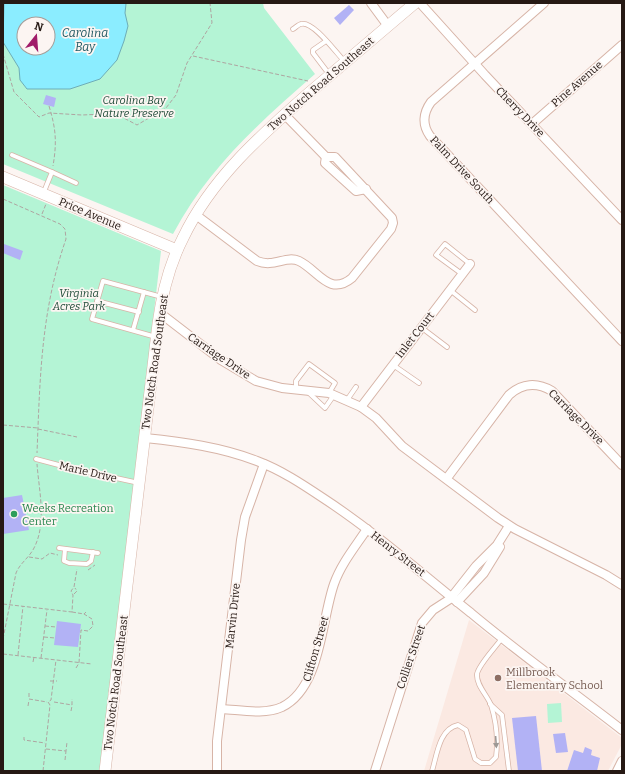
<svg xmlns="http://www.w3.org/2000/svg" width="625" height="774" font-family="Bitter,serif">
<rect width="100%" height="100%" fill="#fcf5f2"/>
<polygon fill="#fbe9e2" points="469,620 622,738 622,744 608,771 424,771"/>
<g fill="#b4f4d5" fill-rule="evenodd">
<path d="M 3,3 L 263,3 L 264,8 L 315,74 C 258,124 209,167 173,234 L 3,164 ZM 24,24 L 48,24 L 48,48 L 24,48 Z"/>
<polygon points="3,185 161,251 101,771 3,771"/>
<polygon points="561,703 562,722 548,723 547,704"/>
</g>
<path fill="#8bedff" stroke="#6dadb8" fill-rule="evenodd" d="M 4,3 L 124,3 L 126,4 L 125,13 L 128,26 L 124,41 L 117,60 L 100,79 L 70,89 L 27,89 L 20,80 L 19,68 L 3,42 ZM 24,24 L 48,24 L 48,48 L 24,48 Z"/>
<g fill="#b2b2f5">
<polygon points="349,5 354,10 340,25 334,18"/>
<polygon points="46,95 56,98 54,107 43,104"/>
<polygon points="4,244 23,251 20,260 3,253"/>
<polygon points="22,495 29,530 3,534 3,498"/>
<polygon points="57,621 81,624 78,647 54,645"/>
<polygon points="536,716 542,771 518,771 512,718"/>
<polygon points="565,733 568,752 556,753 553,734"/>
<polygon points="585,747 592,750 591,755 600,758 597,771 567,771 574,750 583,753"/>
</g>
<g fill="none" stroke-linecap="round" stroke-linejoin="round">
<g stroke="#d7b4a7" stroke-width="5.5">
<g id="lane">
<path d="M 293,29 C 295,28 299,24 301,24 C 313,20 337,54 345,62"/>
<polyline points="326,41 313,50 313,53 329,74"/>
<polyline points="12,155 52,172 43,194"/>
<polyline points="52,172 76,183"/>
<polyline points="462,274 436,255 445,244 470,264"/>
<polyline points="450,290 475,310"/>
<polyline points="97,301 139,312"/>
<polyline points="422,328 447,347"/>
<polyline points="133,330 144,292"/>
<polyline points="156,337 92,319 103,281 162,297"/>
<polyline points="393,365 419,383"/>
<polyline points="296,389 296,381 309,364 335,383 329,393"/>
<polyline points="308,392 325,408 334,395"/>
<polyline points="347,400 356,387"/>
<polyline points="36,459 70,468 139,483"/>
<polyline points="59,548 98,553"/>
<polyline points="65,549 64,561 69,563 87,564 91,561 93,552"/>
<polyline points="490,704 502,715 509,771"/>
<path d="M 432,771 C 437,755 439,729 458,725 L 466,730 L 475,759 L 481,763 L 490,763 L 496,757 C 498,741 496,721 491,705 C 487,695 476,685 477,674 C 479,664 496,647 502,638"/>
</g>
</g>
<g stroke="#d7b4a7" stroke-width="10">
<g id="street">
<polyline points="371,3 388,26"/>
<polyline points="420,3 485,75 622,220"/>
<path d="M 544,3 L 431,102 C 423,113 422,125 430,136 L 622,341"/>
<polyline points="532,124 622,45"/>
<polyline points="326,157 325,163 356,191 366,189"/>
<path d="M 196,215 L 257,261 C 274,268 286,255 299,261 C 318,270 329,297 352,278 L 391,229 L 393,223 L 392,218 L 335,157 L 326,157 L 285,115"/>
<polyline points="160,313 221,360 256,381 282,388 329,393 361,407 376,418 402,446 498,518 515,529 606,575 622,585"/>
<polyline points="361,407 470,264"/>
<path d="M 145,438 C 183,442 221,447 257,461 C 281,470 302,484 323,498 C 375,532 422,574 471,613 C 520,654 572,691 622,730"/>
<path d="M 447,478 L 509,395 C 522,383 537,382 552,391 L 622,465"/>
<polyline points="457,602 484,573 500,547"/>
<path d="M 222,709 C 241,710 264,715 282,707 C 321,688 321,621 334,584 C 341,564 355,547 367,529"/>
<polyline points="217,771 217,741 241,540 245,517 264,464"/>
<polyline points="375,771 422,623 433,610 450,599 476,566 497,545 509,526"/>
<polyline points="617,771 622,761"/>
</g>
</g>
<g stroke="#d7b4a7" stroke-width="12">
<g id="secondary">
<polyline points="3,177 177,250"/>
<path d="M 105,771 L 158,324 C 162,294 169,265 183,238 C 211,179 261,135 309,93 C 344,63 380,33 415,3"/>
</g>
</g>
<g stroke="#aea5a1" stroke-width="1" stroke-dasharray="4 2" stroke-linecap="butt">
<polyline points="3,54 14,92 39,117 49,113 82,115 105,114 122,117 137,125 166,108 176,95 187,63 212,23 210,3"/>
<polyline points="193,56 308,81"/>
<path d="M 49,106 C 56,129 57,142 53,166"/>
<path d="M 3,199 L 60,224 L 65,229 L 66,239 C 41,311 40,377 37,453"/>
<polyline points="42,214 46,204"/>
<polyline points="3,425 38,428"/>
<polyline points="38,429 77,437"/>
<polyline points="29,557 42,559 50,553 58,555"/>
<polyline points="88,570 95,565"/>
<polyline points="74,594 77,591 75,588"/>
<polyline points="3,604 72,612 73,595 71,591 74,587 77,569"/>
<polyline points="72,612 84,614 86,612"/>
<polyline points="45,626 56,627"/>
<polyline points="44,637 55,638"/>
<path d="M 3,639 L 16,573 C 20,563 29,558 34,548 C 47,523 39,491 37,464"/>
<polyline points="3,654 92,664"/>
<polyline points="18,655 23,606"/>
<polyline points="41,658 47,610"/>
<polyline points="33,662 34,657"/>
<polyline points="76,668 79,663 81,630 88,631 93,626 92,619 84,614"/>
<polyline points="50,681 57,681"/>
<polyline points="29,693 29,699 47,702"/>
<polyline points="54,702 72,705 72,699"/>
<polyline points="28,706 29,700"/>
<polyline points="71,711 72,706"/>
<polyline points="24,737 24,740 45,743"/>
<polyline points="46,749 66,751 67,742"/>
<polyline points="65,760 66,751"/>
<polyline points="43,771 50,705 48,702 51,700 56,660"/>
</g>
<use href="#lane" stroke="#fff" stroke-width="4"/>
<use href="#street" stroke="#fff" stroke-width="8"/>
<use href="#secondary" stroke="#fff" stroke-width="11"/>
</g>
<defs><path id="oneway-solid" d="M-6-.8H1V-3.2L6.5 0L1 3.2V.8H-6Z"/></defs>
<use fill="#9d9895" href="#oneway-solid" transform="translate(496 742) rotate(86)"/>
<circle fill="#2e9e5b" stroke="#fcf5f2" stroke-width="1.5" cx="14" cy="514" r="4"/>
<circle fill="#8d6e63" stroke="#fcf5f2" stroke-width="1.5" cx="498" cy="678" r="4"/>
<g text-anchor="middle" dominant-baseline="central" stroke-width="3.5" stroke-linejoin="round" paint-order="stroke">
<g font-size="11" fill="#261914" stroke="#fcf5f2">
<text transform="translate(321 84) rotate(-41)">Two Notch Road Southeast</text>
<text transform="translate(577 84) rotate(-41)">Pine Avenue</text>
<text transform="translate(520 112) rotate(46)">Cherry Drive</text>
<text transform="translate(462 170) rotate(47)">Palm Drive South</text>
<text transform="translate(90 214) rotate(23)">Price Avenue</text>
<text transform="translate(415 335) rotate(-52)">Inlet Court</text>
<text transform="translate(219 356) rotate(34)">Carriage Drive</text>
<text transform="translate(155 362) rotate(-82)">Two Notch Road Southeast</text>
<text transform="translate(576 417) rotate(45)">Carriage Drive</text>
<text transform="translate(88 472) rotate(13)">Marie Drive</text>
<text transform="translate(398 554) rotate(38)">Henry Street</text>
<text transform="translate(233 616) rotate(-84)">Marvin Drive</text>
<text transform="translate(316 649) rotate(-74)">Clifton Street</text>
<text transform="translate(411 657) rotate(-71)">Collier Street</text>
<text transform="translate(116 683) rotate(-83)">Two Notch Road Southeast</text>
</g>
<g font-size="11" font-style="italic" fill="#204c39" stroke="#fcf5f2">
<text x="134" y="100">Carolina Bay<tspan x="134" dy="13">Nature Preserve</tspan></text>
<text x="79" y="293">Virginia<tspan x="79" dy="13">Acres Park</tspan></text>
</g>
<g font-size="11" fill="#27864d" stroke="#fcf5f2" text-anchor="start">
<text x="22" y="508">Weeks Recreation<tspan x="22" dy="13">Center</tspan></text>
</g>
<g font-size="11" fill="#785e54" stroke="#fcf5f2" text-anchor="start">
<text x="506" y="672">Millbrook<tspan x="506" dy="13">Elementary School</tspan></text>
</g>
<g font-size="12" font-style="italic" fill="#225a64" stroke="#fcf5f2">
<text x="85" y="33">Carolina<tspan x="85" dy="14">Bay</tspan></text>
</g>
</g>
<rect width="625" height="774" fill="none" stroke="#261914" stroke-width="8"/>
<g transform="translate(36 36) rotate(17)"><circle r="19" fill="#fcf5f2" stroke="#a69d99"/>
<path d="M0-3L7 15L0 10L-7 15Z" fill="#a11c6a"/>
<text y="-6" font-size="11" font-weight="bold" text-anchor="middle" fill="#261914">N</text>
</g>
</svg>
